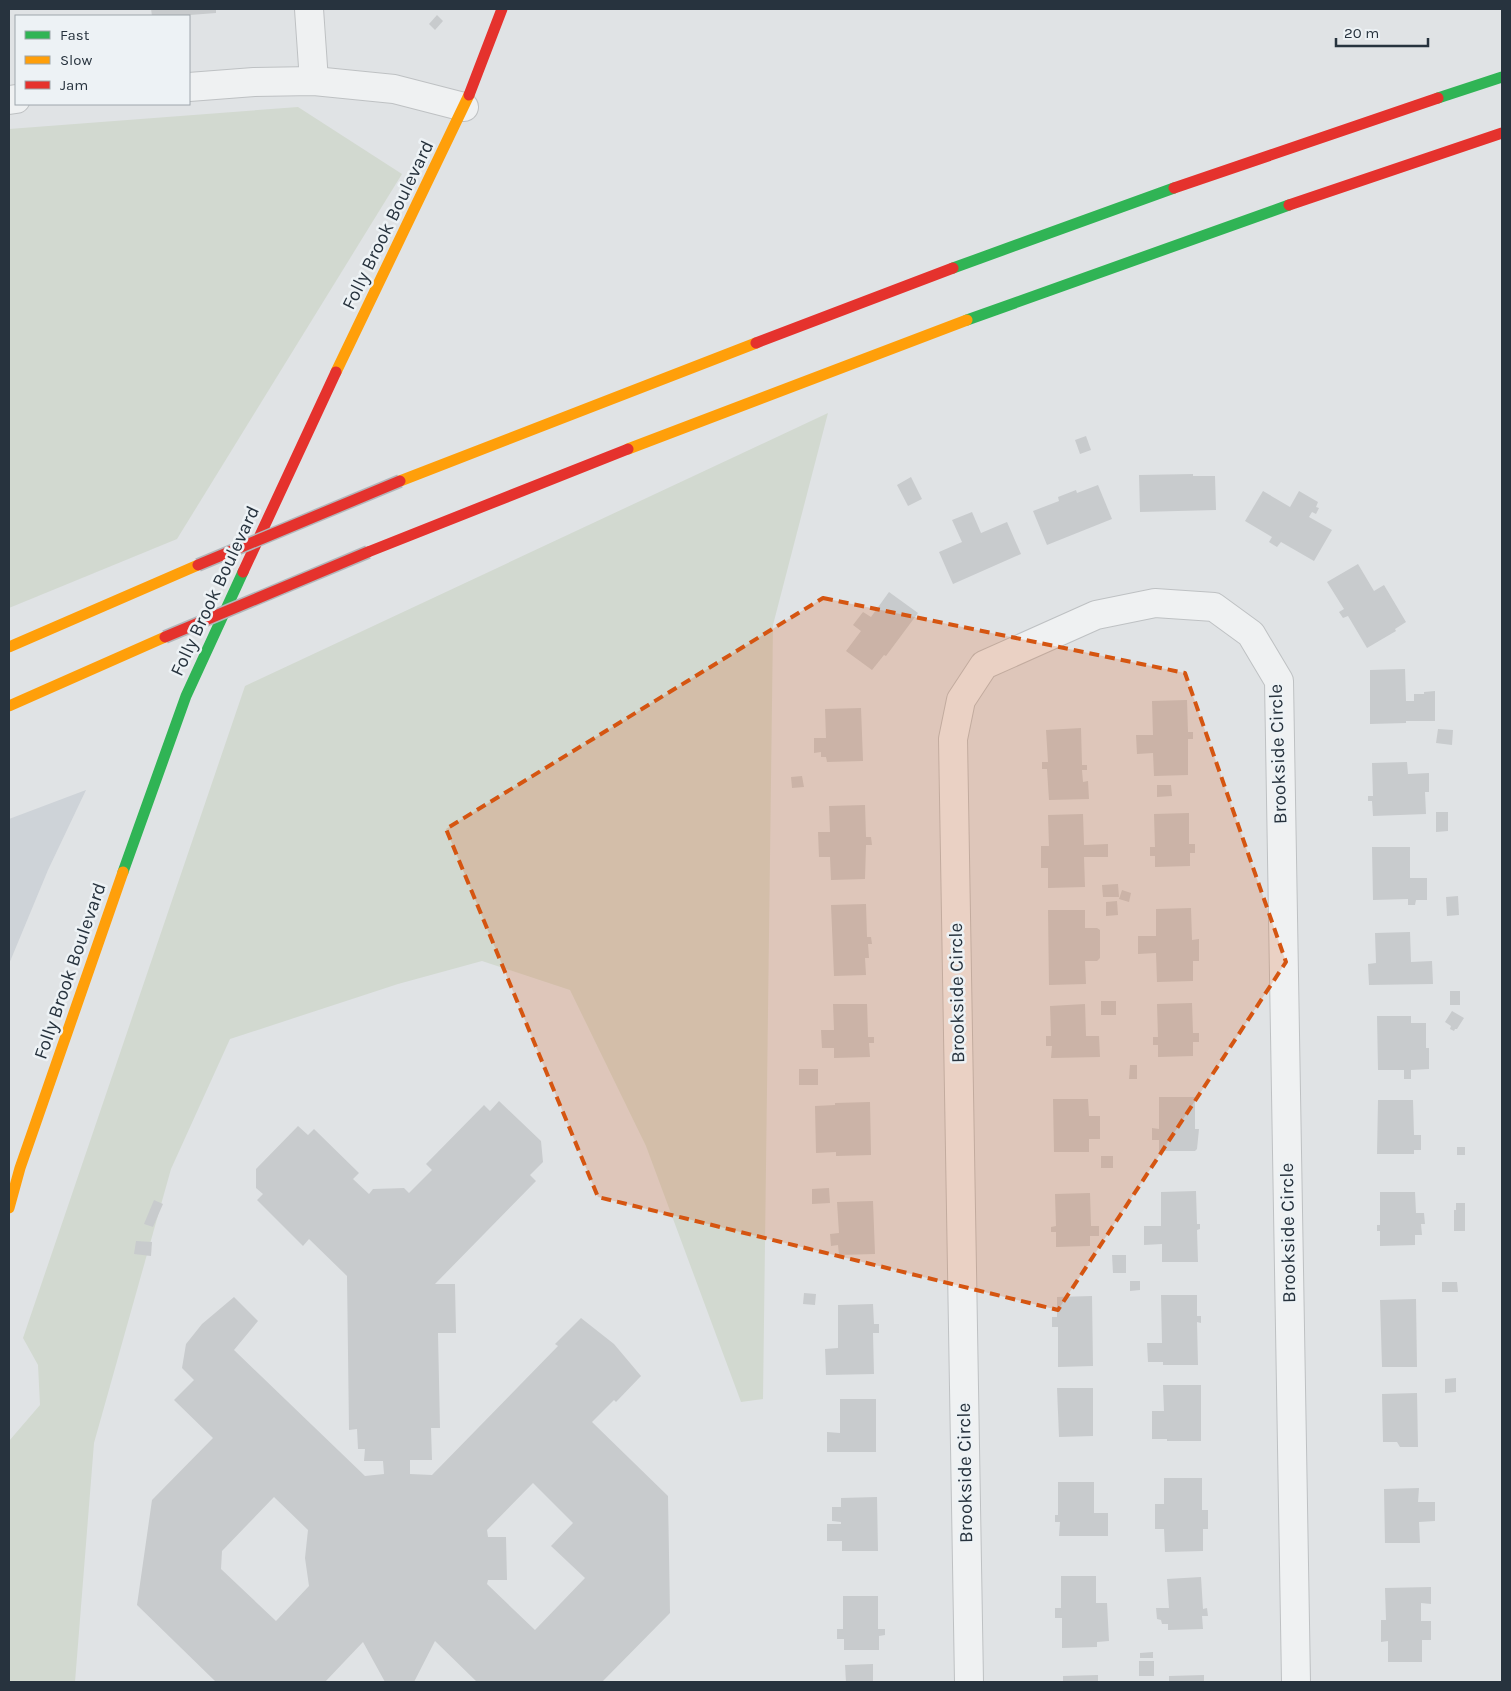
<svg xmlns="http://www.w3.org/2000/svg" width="1511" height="1691" font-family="Karla,sans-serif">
<rect width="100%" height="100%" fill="#e0e3e5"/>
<polygon fill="#ced3d8" points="86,790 48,870 9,964 9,819"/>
<g fill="#d2d9d0">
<polygon points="298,107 402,174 177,539 9,608 9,129"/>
<polygon points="828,413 773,625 763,1399 741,1402 646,1146 570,990 482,961 398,984 230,1039 171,1169 94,1443 75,1682 9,1682 9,1441 40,1405 38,1365 23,1338 245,686"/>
</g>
<g fill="#c8cbcd" fill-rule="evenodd">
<polygon points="151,9 216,9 216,13 177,16 152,16"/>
<polygon points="437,15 443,21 435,30 429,24"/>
<polygon points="1086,436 1091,450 1080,454 1075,440"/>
<polygon points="1193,474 1193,476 1215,476 1216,510 1140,512 1139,475"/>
<polygon points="911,477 922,499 908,506 897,485"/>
<polygon points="1098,485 1112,519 1047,545 1033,511 1059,501 1058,497 1076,490 1077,493"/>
<polygon points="1263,491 1290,507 1299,491 1318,502 1316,507 1319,508 1316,514 1312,512 1309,517 1332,530 1314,561 1281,542 1277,547 1269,542 1272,537 1245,521"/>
<polygon points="972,512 981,533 1007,522 1021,554 953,584 939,552 962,542 952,520"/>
<polygon points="1358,564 1374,591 1384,585 1406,622 1395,629 1396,631 1367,648 1348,616 1343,618 1339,612 1344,609 1327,582"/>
<polygon points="889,592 918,613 886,656 884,655 872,670 846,651 861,631 853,625 863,612 871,617"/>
<polygon points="1405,669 1406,701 1414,701 1414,694 1424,694 1424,692 1435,691 1435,721 1406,721 1406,723 1370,724 1370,670"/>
<polygon points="1187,700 1188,732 1193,732 1193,739 1188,739 1188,775 1154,776 1153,753 1137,754 1136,735 1153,735 1152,701"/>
<polygon points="861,708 863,761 827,762 826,757 821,757 821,752 814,753 814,738 826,738 825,709"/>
<polygon points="1081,728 1082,765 1087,765 1087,770 1082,770 1083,782 1088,781 1089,799 1049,800 1047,769 1042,769 1042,762 1048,762 1046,730"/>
<polygon points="1438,729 1453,730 1452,745 1436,743"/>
<polygon points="1407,762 1408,774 1429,773 1429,792 1425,792 1426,814 1373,816 1372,801 1368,801 1368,796 1373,796 1372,763"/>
<polygon points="802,776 804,787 792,788 791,777"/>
<polygon points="1157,785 1171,785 1172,796 1157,797"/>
<polygon points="865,805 866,837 871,837 872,845 866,845 865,879 831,880 830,857 819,857 818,832 830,832 829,806"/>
<polygon points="1436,812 1448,812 1448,831 1436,832"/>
<polygon points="1189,813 1189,844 1195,844 1195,853 1190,853 1190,866 1155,867 1155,856 1150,856 1150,847 1155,847 1154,814"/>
<polygon points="1083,814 1084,845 1108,844 1108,857 1084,857 1085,887 1048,888 1048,868 1041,868 1041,846 1049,846 1048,815"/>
<polygon points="1372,847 1410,847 1410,878 1427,878 1427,900 1416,900 1415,905 1408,905 1408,899 1373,900"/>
<polygon points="1118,884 1119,897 1103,897 1102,885"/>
<polygon points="1122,890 1131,893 1129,902 1119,899"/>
<polygon points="1458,896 1459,915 1447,916 1446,897"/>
<polygon points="1117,901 1118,915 1106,916 1106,902"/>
<polygon points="866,904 867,937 871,937 872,944 868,944 869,958 865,958 866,975 834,976 831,905"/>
<polygon points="1191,908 1192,940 1199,939 1199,961 1193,961 1193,981 1157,982 1156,953 1138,954 1138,936 1156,936 1156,909"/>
<polygon points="1048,910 1085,910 1085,928 1097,928 1100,930 1100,958 1097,961 1085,961 1086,984 1049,985"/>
<polygon points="1410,932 1411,962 1432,961 1433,984 1369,985 1368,964 1376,963 1375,933"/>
<rect x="1450" y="991" width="10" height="14"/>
<rect x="1101" y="1001" width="15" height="14"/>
<polygon points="1192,1003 1193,1033 1199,1033 1199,1042 1193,1042 1193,1056 1158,1057 1158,1045 1153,1045 1153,1037 1158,1037 1157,1004"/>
<polygon points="833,1004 867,1004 868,1037 874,1037 874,1043 869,1043 870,1057 834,1058 834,1048 822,1048 821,1030 834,1030"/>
<polygon points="1085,1004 1086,1036 1099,1036 1100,1057 1051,1058 1052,1046 1046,1046 1046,1036 1051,1036 1050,1006"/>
<polygon points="1452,1011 1464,1018 1457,1029 1455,1029 1454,1031 1450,1029 1451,1026 1445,1022"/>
<polygon points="1377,1016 1411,1016 1411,1023 1426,1023 1426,1048 1429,1048 1429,1069 1411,1070 1411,1079 1404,1079 1404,1070 1378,1070"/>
<polygon points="1130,1065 1137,1065 1137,1079 1129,1079"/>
<rect x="799" y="1069" width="19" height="16"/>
<polygon points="1159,1097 1195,1097 1195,1129 1199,1129 1197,1149 1195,1151 1159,1151 1159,1140 1152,1140 1152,1128 1159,1129"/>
<polygon points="1053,1099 1088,1099 1089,1116 1100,1116 1100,1139 1089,1139 1089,1152 1054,1152"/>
<polygon points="1378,1100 1413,1100 1414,1135 1421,1135 1421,1150 1414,1150 1414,1154 1377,1154"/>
<path d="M 499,1101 L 541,1141 L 543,1162 L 530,1175 L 536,1181 L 435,1284 L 455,1284 L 456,1333 L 438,1333 L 440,1428 L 431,1428 L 432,1460 L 410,1460 L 410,1474 L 432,1475 L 558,1346 L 555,1344 L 581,1318 L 614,1344 L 641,1376 L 616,1402 L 614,1400 L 592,1422 L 668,1496 L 670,1613 L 602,1682 L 477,1682 L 435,1641 L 414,1682 L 385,1682 L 363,1642 L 325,1682 L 216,1682 L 137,1605 L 152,1500 L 213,1438 L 174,1400 L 194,1380 L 182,1368 L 186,1344 L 202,1324 L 234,1297 L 258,1321 L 234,1350 L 365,1476 L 384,1474 L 383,1461 L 364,1461 L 365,1449 L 358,1449 L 357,1429 L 349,1430 L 347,1276 L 309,1239 L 303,1246 L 257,1200 L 263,1194 L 256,1188 L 256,1169 L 298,1126 L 308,1135 L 314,1129 L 359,1173 L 353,1179 L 369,1194 L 373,1189 L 404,1188 L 409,1193 L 432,1170 L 426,1164 L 484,1105 L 490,1111 ZM 533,1483 L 573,1523 L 551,1546 L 585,1578 L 535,1630 L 487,1584 L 488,1580 L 507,1580 L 506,1537 L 488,1537 L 487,1530 ZM 274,1497 L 308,1530 L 305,1558 L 309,1586 L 276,1621 L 221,1569 L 222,1551 Z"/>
<polygon points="870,1102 871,1155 836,1156 836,1152 816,1153 815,1106 835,1105 835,1103"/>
<rect x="1457" y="1147" width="8" height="8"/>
<rect x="1101" y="1156" width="12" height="12"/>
<polygon points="829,1188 830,1203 812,1204 812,1189"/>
<polygon points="1196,1191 1197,1224 1200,1224 1200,1229 1197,1230 1198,1262 1162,1262 1162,1244 1144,1245 1144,1226 1161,1226 1161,1192"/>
<polygon points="1380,1192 1415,1192 1416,1213 1424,1213 1425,1224 1421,1224 1422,1235 1415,1235 1415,1245 1380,1246 1380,1231 1377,1231 1377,1225 1380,1225"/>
<polygon points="1090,1193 1091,1226 1099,1226 1099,1236 1090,1236 1090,1246 1056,1247 1056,1232 1051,1232 1051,1227 1056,1226 1055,1194"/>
<polygon points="154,1200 163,1204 153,1227 144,1224"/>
<polygon points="873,1201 875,1254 839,1255 838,1245 831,1246 830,1234 839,1233 837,1202"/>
<polygon points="1456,1203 1465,1203 1465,1231 1454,1231 1454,1210 1456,1210"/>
<polygon points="136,1241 152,1242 151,1256 134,1254"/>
<polygon points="1112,1255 1126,1255 1126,1273 1113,1273"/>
<polygon points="1130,1281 1140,1281 1140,1290 1130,1291"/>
<polygon points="1442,1282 1457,1282 1458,1292 1442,1292"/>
<polygon points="804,1293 816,1294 815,1305 803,1304"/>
<polygon points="1161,1295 1197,1295 1197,1316 1201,1316 1201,1323 1197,1322 1198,1365 1163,1365 1163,1362 1148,1362 1147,1343 1162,1343"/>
<polygon points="1092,1296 1093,1366 1058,1367 1058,1327 1052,1327 1052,1317 1057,1317 1057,1297"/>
<polygon points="1416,1299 1417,1367 1382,1367 1380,1300"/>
<polygon points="873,1304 874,1324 879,1324 879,1333 873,1333 874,1374 826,1375 825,1349 838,1348 838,1305"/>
<polygon points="1456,1378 1456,1392 1445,1393 1445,1379"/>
<polygon points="1163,1385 1201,1385 1201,1441 1167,1441 1167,1439 1152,1439 1152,1411 1164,1411"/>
<polygon points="1057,1388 1093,1388 1093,1436 1059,1437"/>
<polygon points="1417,1393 1418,1447 1400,1447 1397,1442 1383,1442 1382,1394"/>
<polygon points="840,1399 876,1399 876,1452 827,1452 827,1432 840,1433"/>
<polygon points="1164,1478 1202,1478 1202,1510 1208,1510 1208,1529 1203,1529 1203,1551 1165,1552 1164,1529 1155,1529 1155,1504 1164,1504"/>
<polygon points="1058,1482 1094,1482 1094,1513 1108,1513 1108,1536 1059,1536 1060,1522 1055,1522 1055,1515 1058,1515"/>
<polygon points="1419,1488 1418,1502 1435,1502 1435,1521 1419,1522 1420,1543 1385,1543 1384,1489"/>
<polygon points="877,1497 878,1551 842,1551 842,1541 827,1541 827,1524 841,1524 841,1522 832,1521 832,1507 841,1507 841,1498"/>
<polygon points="1061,1576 1096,1576 1096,1603 1107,1603 1109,1641 1097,1642 1097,1647 1062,1648 1062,1618 1055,1618 1055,1608 1061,1608"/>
<polygon points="1201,1577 1203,1609 1207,1608 1208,1616 1202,1616 1203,1629 1168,1630 1168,1624 1162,1624 1161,1620 1157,1619 1156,1608 1169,1608 1167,1579"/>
<polygon points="1431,1587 1431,1604 1421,1603 1421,1621 1431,1621 1431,1640 1422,1640 1422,1662 1388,1662 1388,1641 1381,1642 1381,1620 1386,1620 1385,1588"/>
<polygon points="843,1596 878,1596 878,1629 885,1629 885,1635 879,1636 879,1650 844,1650 844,1639 837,1639 837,1629 843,1629"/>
<polygon points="1153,1652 1153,1658 1140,1658 1140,1653"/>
<rect x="1139" y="1661" width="15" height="15"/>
<polygon points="873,1664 873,1682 846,1682 845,1665"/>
<polygon points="1098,1675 1098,1682 1063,1682 1063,1676"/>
<polygon points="1204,1675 1204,1682 1169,1682 1169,1676"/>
</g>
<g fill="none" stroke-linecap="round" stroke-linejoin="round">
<g stroke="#bec1c3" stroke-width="30">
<g id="street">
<polyline points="309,9 314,81"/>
<polyline points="189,87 254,82 314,81 394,89 464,107"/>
<polyline points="9,100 16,99"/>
<polyline points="969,1682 953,739 961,700 984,665 1096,615 1155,603 1214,607 1251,634 1279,681 1296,1682"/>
</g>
</g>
<use href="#street" stroke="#eff1f2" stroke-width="28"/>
<g stroke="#30b455" stroke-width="11">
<polyline points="1438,98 1502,77"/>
<polyline points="953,268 1174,188"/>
<polyline points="967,320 1289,205"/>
<polyline points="123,872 186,696 243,572"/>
</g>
<g stroke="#ff9f0a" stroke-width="11">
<polyline points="336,372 469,95"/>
<polyline points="628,449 967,320"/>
<polyline points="400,481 756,343"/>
<polyline points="9,647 198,565"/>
<polyline points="9,706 165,637"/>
<polyline points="9,1208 20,1168 123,872"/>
</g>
<g stroke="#e5322d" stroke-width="11">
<polyline points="469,95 502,9"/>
<polyline points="1174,188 1438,98"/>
<polyline points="1289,205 1502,133"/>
<polyline points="756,343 953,268"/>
<polyline points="368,552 628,449"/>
<polyline points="243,572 336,372"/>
</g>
<g stroke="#b2b6ba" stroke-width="14" stroke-linecap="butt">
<g id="jam-bridge">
<polyline points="198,565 400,481"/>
<polyline points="165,637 368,552"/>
</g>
</g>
<use href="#jam-bridge" stroke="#e5322d" stroke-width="11"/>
</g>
<path fill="#d55511" fill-opacity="0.2" stroke="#d55511" stroke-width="4" stroke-dasharray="10 6" stroke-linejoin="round" d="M 823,598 L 1185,673 L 1286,962 L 1058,1310 L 598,1197 L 446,829 Z"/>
<g text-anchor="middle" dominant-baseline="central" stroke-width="5" stroke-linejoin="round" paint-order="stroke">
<g font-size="19" fill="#27333e" stroke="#edf2f5">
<text transform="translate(388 225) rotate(-64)">Folly Brook Boulevard</text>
<text transform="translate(215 591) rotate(-65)">Folly Brook Boulevard</text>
<text transform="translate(1278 754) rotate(-92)">Brookside Circle</text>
<text transform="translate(70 971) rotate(-71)">Folly Brook Boulevard</text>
<text transform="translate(957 993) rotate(-91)">Brookside Circle</text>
<text transform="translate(1288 1233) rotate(-91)">Brookside Circle</text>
<text transform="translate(965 1473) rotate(-91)">Brookside Circle</text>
</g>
</g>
<rect width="1511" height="1691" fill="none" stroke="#27333e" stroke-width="20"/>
<rect x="15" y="15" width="175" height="90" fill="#edf2f5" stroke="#9ea6ac"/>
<rect x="25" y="31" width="25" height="8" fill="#30b455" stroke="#9ea6ac"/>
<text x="60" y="40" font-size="15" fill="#27333e">Fast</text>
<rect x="25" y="56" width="25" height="8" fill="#ff9f0a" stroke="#9ea6ac"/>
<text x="60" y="65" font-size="15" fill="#27333e">Slow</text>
<rect x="25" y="81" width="25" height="8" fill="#e5322d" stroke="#9ea6ac"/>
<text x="60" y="90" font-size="15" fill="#27333e">Jam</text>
<path d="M1336 38v8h92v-8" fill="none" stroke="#27333e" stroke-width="2.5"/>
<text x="1344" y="38" font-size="15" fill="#27333e" stroke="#edf2f5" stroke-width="4" paint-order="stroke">20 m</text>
</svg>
